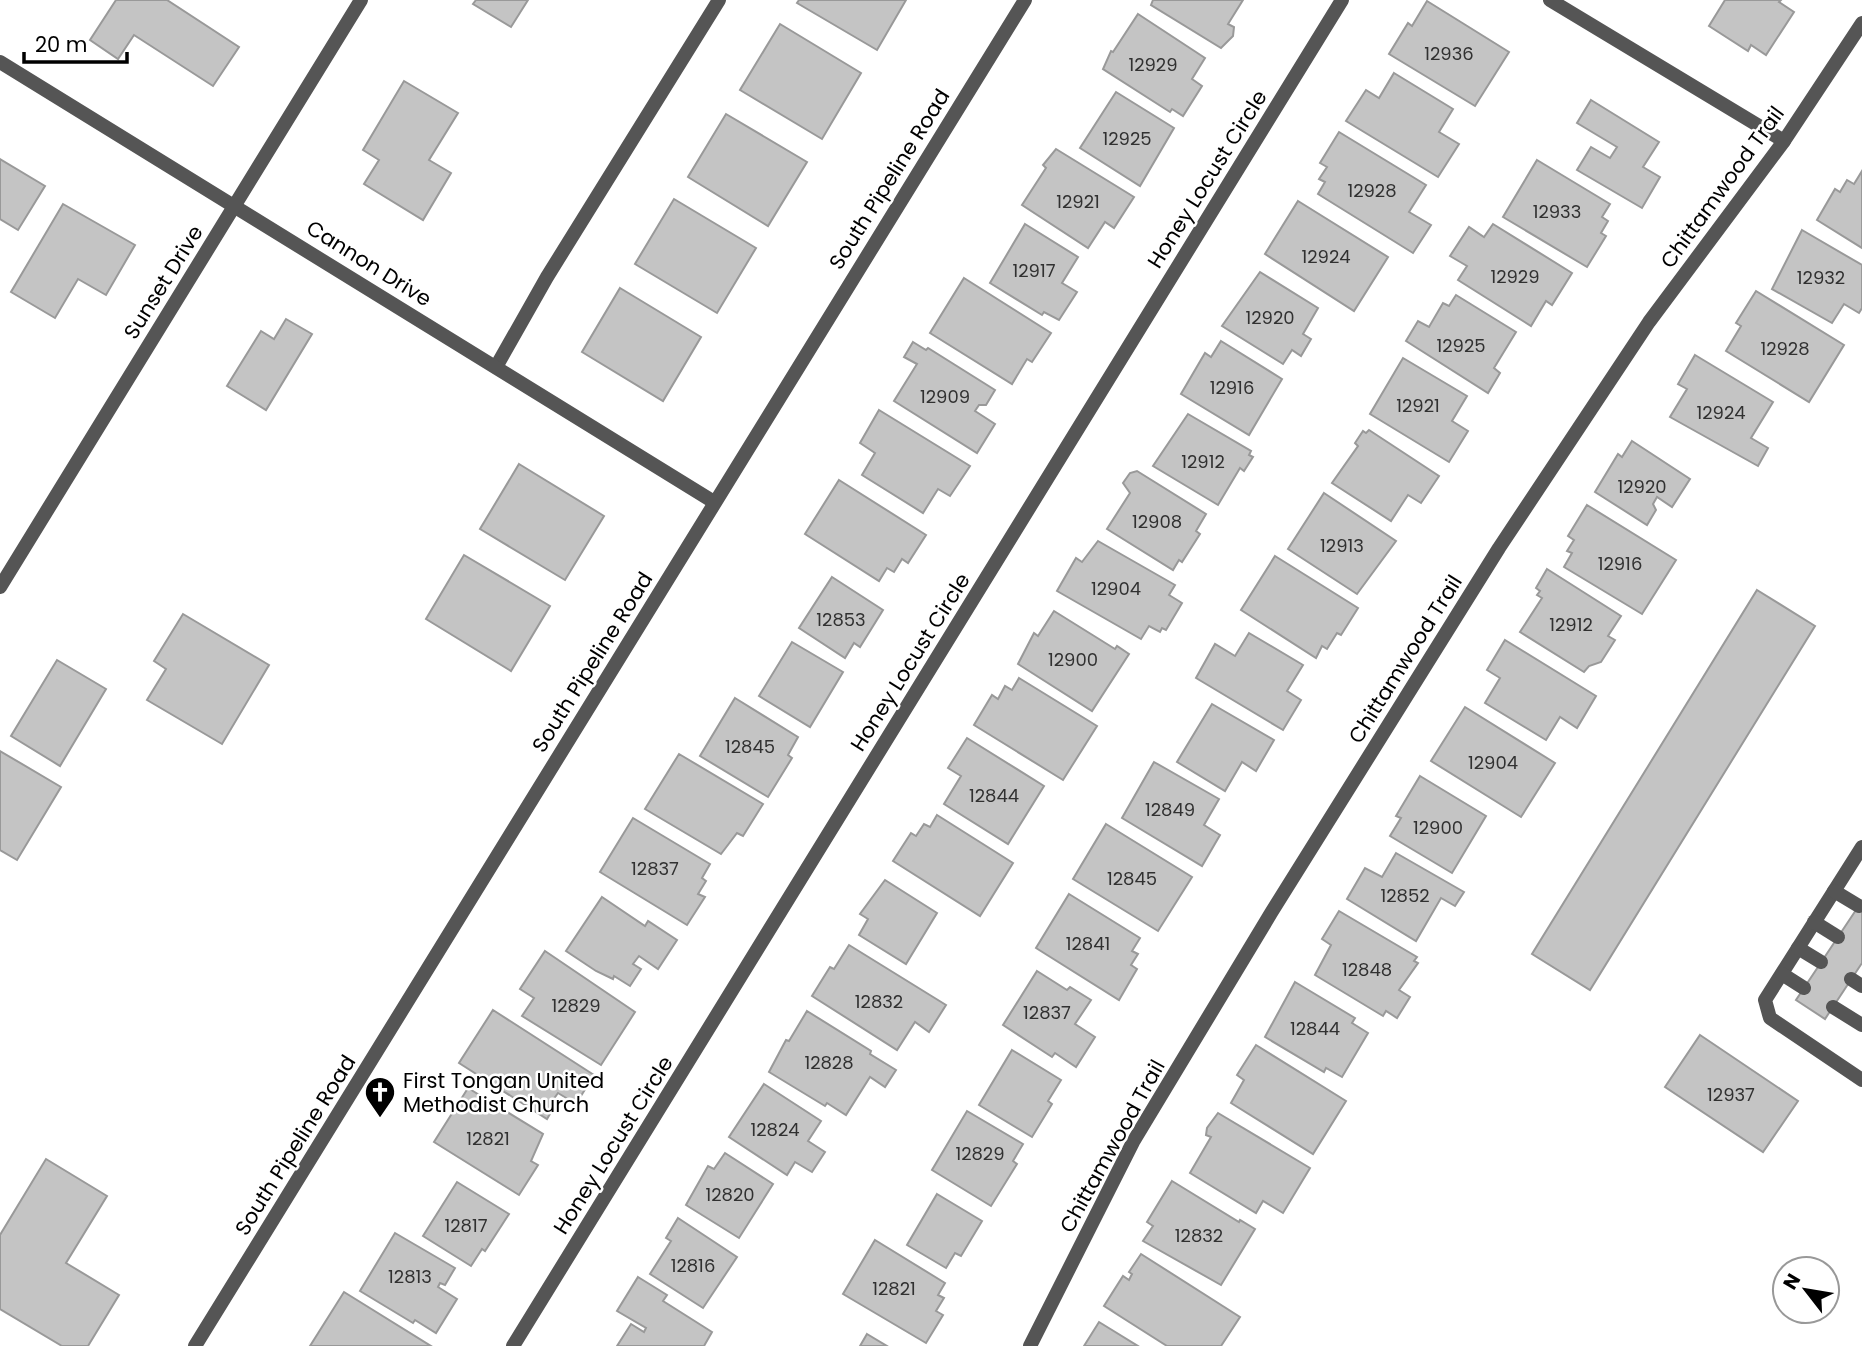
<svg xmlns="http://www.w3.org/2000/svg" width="1862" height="1346" font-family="Poppins,sans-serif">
<rect width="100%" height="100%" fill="#fff"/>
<g fill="#c4c4c4" stroke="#999" stroke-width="2">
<polygon points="116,0 167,0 239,47 213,86 134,35 118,59 90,40"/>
<polygon points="476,0 528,0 511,27 473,4"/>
<polygon points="799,0 906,0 877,50 797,3"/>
<polygon points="1153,0 1243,0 1228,24 1234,27 1233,36 1221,48 1151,5"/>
<polygon points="1725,0 1781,0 1779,2 1794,12 1766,55 1751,45 1748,51 1709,26"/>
<polygon points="1427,1 1509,52 1475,106 1389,54 1408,23 1412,26"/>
<polygon points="1138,14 1205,58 1192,79 1202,86 1183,116 1172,109 1170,112 1103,69 1111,51 1113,52"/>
<polygon points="780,24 861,73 822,139 740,90"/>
<polygon points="1394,73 1453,109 1439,132 1459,144 1438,177 1346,121 1366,90 1379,98"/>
<polygon points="404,81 458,113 429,160 451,173 423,220 364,184 379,160 363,150"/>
<polygon points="1116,92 1174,128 1140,186 1080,148"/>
<polygon points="1591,100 1659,142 1643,167 1660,177 1642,208 1577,170 1591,147 1610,158 1617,147 1577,123"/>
<polygon points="726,114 807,162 768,226 688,177"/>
<polygon points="1339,132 1426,185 1409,212 1431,225 1413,253 1318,194 1325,182 1319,179 1327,167 1320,163"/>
<polygon points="1056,149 1134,197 1114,228 1105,222 1088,248 1022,205 1046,168 1043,165"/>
<polygon points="0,159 45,186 18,230 0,219"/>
<polygon points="1537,160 1610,204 1602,217 1608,221 1601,233 1606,236 1587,267 1503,217"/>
<polygon points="1862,171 1862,248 1817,220 1835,189 1840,192 1847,180 1854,184"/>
<polygon points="674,199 756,248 717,313 635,264"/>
<polygon points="1298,201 1388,257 1354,311 1265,254"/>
<polygon points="63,204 135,245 106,295 78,279 55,318 11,292"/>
<polygon points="1025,224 1078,257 1062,283 1077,292 1059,320 1044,312 1042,315 990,283"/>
<polygon points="1493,224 1572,273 1552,305 1546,301 1531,326 1458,280 1467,266 1450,256 1469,227 1484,237"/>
<polygon points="1802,230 1862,265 1862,308 1859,313 1844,304 1832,323 1772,289"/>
<polygon points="1260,272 1318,308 1303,334 1311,339 1301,356 1292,350 1283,364 1222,326"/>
<polygon points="964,278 1051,333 1032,362 1027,359 1012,384 930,333"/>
<polygon points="620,288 701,337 663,401 582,352"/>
<polygon points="1756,291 1844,345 1809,402 1726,351 1741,326 1736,323"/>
<polygon points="1456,295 1516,332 1494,368 1500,373 1488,393 1406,341 1418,321 1429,327 1443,303 1449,306"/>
<polygon points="286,319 312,334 266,410 227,386 261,331 274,339"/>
<polygon points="1221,341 1282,379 1249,435 1181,394 1205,353 1211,357"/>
<polygon points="913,342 926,350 928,348 995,390 986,405 979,405 975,411 995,424 977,453 894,401 917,364 904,357"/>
<polygon points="1695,355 1773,402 1751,438 1768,448 1758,466 1670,417 1687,389 1678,384"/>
<polygon points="1403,358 1467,396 1452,421 1468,431 1449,462 1370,414"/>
<polygon points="879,410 970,466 950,496 938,489 923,513 862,475 875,453 860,443"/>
<polygon points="1188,414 1251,451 1249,455 1253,457 1244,471 1240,468 1218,505 1153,466"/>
<polygon points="1369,430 1439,476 1421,503 1408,495 1391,521 1332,483 1358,446 1355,443 1363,431 1366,433"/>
<polygon points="1632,441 1690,479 1672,507 1657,497 1653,504 1656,510 1647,525 1595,492 1618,454 1622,457"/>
<polygon points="519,464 604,516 565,580 480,529"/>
<polygon points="1137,471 1206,514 1196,531 1200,534 1182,562 1179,560 1173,570 1107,529 1130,493 1123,483 1130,473"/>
<polygon points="839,480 926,535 908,563 902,559 894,572 887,568 879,581 805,534"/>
<polygon points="1324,493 1396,541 1357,594 1288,549"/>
<polygon points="1587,505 1676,560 1642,614 1564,567 1572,553 1567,551 1574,540 1568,536"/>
<polygon points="1098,541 1175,585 1169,595 1182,603 1166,630 1162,628 1160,632 1149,626 1141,639 1057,591 1076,558 1082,562"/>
<polygon points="464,555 550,606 511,671 426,619"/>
<polygon points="1275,556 1358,608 1341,635 1337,633 1327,649 1322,646 1316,658 1241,610"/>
<polygon points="1547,569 1621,616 1608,636 1615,640 1601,662 1589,666 1584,672 1520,632 1542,598 1537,595 1540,591 1536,588"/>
<polygon points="832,577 883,610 860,647 854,643 845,658 799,628"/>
<polygon points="1757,590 1815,626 1590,990 1532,954"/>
<polygon points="1054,611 1115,649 1117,646 1129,654 1092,711 1018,664 1034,633 1038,636"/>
<polygon points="183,614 269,665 222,744 147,700 166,669 154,661"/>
<polygon points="1249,633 1303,665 1287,691 1301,700 1283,730 1196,678 1215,644 1235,656"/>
<polygon points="1505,640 1596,696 1577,728 1560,717 1546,740 1485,703 1500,678 1487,670"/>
<polygon points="792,642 843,672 810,727 759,696"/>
<polygon points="57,660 106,689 60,766 11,736"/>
<polygon points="1019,678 1097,726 1063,780 974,725 992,695 998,699 1005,686 1012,690"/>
<polygon points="735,698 798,737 788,755 792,758 768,797 700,756"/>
<polygon points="1212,704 1274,740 1256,771 1242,762 1225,791 1177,762"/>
<polygon points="1465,707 1555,763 1521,817 1431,761"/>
<polygon points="967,738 1044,786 1008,844 944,804 961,776 948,768"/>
<polygon points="0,751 61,787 17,860 0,850"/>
<polygon points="679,754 763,804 743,836 737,833 721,854 645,809"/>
<polygon points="1154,762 1219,799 1204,825 1220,835 1202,866 1122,818"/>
<polygon points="1420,776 1486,816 1452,873 1390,836 1401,818 1396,816"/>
<polygon points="937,815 1013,863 980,916 893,861 911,833 916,836 924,824 930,827"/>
<polygon points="633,818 710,864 702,878 706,881 698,894 705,897 687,925 600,872"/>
<polygon points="1106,824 1192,877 1158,931 1073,879"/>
<polygon points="1396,853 1464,892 1455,906 1441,898 1416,941 1347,899 1365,868 1382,877"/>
<polygon points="885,880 937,913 906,964 859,935 868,919 860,914"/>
<polygon points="1069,894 1140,938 1132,951 1138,954 1131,965 1137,969 1119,1000 1036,948"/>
<polygon points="602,897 645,926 648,921 677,940 658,969 639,956 633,964 641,969 630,986 614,976 613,979 596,971 566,951"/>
<polygon points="1862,901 1862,963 1825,1019 1796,1000"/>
<polygon points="1339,911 1417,957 1414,961 1418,963 1399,990 1410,997 1397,1018 1386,1011 1383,1016 1315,975 1331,945 1322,939"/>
<polygon points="849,945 946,1005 929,1032 915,1022 897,1050 812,996 830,967 834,969"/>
<polygon points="545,951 635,1012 601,1065 522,1016 534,998 520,989"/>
<polygon points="1037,971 1067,990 1070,987 1091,1000 1075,1024 1095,1037 1076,1067 1055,1053 1052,1057 1003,1025"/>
<polygon points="1295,982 1355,1018 1352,1023 1368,1033 1342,1077 1326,1068 1324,1072 1265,1037"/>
<polygon points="493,1010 594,1075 576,1104 558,1093 553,1100 557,1102 547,1119 459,1063"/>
<polygon points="807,1011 871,1051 870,1054 896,1070 885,1087 870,1077 846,1115 827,1103 825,1106 769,1072 786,1040 789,1041"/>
<polygon points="1700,1035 1798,1101 1763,1152 1665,1087"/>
<polygon points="1256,1045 1346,1101 1313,1154 1231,1103 1244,1080 1237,1075"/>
<polygon points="1012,1050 1061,1080 1048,1101 1052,1104 1032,1137 979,1105"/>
<polygon points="764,1084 821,1121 808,1141 825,1152 812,1172 795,1162 787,1175 729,1137"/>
<polygon points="468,1088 543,1134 531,1161 538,1165 519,1195 434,1142"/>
<polygon points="967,1111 1023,1144 1013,1161 1017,1164 991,1206 932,1170"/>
<polygon points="1218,1113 1310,1168 1283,1213 1263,1201 1256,1213 1190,1173 1211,1137 1206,1135 1207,1128"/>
<polygon points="725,1153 773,1184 739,1238 686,1205 708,1166 714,1169"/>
<polygon points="46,1159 107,1196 66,1263 119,1295 88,1346 62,1346 0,1309 0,1235"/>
<polygon points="1172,1181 1239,1222 1240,1220 1255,1229 1221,1285 1143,1241 1153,1226 1147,1222"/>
<polygon points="457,1182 509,1214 485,1251 482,1249 471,1266 423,1236"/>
<polygon points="937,1194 982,1221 961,1256 955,1253 946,1268 907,1245"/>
<polygon points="678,1218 737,1257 703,1308 650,1274 671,1241 666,1238"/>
<polygon points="395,1233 455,1268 445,1285 440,1283 438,1287 457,1299 436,1333 415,1320 413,1323 360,1291"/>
<polygon points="875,1240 945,1283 938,1295 944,1298 936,1311 943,1315 926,1343 843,1294"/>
<polygon points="1141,1254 1240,1317 1221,1346 1167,1346 1104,1306 1123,1276 1129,1280 1132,1274 1129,1272"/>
<polygon points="638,1277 667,1295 663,1301 712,1332 704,1346 617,1346 631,1324 644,1332 646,1328 617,1311"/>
<polygon points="344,1292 431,1346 310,1346"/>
<polygon points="1099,1322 1138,1346 1084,1346"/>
<polygon points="867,1334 887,1346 860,1346"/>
</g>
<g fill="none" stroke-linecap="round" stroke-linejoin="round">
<g stroke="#555" stroke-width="14">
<polyline points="496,367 547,277 719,0"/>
<polyline points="1862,847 1765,1000 1770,1018 1862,1080"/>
<polyline points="1834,891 1859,906"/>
<polyline points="1814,922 1838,937"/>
<polyline points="1798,948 1821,962"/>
<polyline points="1782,974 1804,988"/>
<polyline points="1851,979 1862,986"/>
<polyline points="1833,1007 1862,1025"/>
</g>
<g stroke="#555" stroke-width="14">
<polyline points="1550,0 1784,141"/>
<polyline points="0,62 714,502"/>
<polyline points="0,587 361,0"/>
<polyline points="513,1346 1342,0"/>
<polyline points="1030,1346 1133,1142 1271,913 1499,548 1649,322 1784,141 1862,23"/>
</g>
<polyline stroke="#555" stroke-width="14" points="195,1346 1025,0"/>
</g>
<defs>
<g id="church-pin" transform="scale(1.575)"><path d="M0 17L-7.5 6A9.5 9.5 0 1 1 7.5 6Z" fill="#000" stroke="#fff"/><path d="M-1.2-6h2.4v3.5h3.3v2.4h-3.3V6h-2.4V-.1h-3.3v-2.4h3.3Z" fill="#fff"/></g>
</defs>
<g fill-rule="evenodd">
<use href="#church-pin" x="380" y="1092"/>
</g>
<g text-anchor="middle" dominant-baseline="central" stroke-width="5" stroke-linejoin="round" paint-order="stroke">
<g font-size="18" fill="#313131">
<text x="1449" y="53">12936</text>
<text x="1153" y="64">12929</text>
<text x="1127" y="138">12925</text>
<text x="1372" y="190">12928</text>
<text x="1078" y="201">12921</text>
<text x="1557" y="211">12933</text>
<text x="1326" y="256">12924</text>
<text x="1034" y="270">12917</text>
<text x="1515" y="276">12929</text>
<text x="1821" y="277">12932</text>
<text x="1270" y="317">12920</text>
<text x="1461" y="345">12925</text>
<text x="1785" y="348">12928</text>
<text x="1232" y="387">12916</text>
<text x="945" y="396">12909</text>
<text x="1418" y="405">12921</text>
<text x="1721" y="412">12924</text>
<text x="1203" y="461">12912</text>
<text x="1642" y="486">12920</text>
<text x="1157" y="521">12908</text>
<text x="1342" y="545">12913</text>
<text x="1620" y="563">12916</text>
<text x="1116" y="588">12904</text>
<text x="841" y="619">12853</text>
<text x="1571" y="624">12912</text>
<text x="1073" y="659">12900</text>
<text x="750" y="746">12845</text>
<text x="1493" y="762">12904</text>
<text x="994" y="795">12844</text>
<text x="1170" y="809">12849</text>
<text x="1438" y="827">12900</text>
<text x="655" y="868">12837</text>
<text x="1132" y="878">12845</text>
<text x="1405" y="895">12852</text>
<text x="1088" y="943">12841</text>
<text x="1367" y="969">12848</text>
<text x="879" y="1001">12832</text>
<text x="576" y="1005">12829</text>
<text x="1047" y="1012">12837</text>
<text x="1315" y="1028">12844</text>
<text x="829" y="1062">12828</text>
<text x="1731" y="1094">12937</text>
<text x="775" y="1129">12824</text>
<text x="488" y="1138">12821</text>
<text x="980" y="1153">12829</text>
<text x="730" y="1194">12820</text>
<text x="466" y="1225">12817</text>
<text x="1199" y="1235">12832</text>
<text x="693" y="1265">12816</text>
<text x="410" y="1276">12813</text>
<text x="894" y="1288">12821</text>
</g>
<g font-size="21" fill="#000" stroke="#fff">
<text transform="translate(889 179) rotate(-58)">South Pipeline Road</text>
<text transform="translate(1207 179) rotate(-58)">Honey Locust Circle</text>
<text transform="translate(1722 187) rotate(-54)">Chittamwood Trail</text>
<text transform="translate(369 263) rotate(32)">Cannon Drive</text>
<text transform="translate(163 282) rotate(-58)">Sunset Drive</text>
<text transform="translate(1405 659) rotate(-58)">Chittamwood Trail</text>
<text transform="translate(592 662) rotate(-58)">South Pipeline Road</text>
<text transform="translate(910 662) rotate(-58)">Honey Locust Circle</text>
<text transform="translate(295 1145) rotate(-58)">South Pipeline Road</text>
<text transform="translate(613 1145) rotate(-58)">Honey Locust Circle</text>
<text transform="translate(1112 1146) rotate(-61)">Chittamwood Trail</text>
</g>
<g font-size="21" fill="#000" stroke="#fff" text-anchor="start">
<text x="403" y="1080">First Tongan United<tspan x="403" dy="24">Methodist Church</tspan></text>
</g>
</g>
<g transform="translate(1806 1290) rotate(301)"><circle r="33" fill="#ffffff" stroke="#999999" stroke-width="2"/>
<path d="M0-5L12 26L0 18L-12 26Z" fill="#000000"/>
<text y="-10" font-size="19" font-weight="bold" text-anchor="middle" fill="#000000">N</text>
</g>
<path d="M24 52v10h103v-10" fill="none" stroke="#000000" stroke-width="3.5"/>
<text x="35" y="52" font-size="21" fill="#000000" stroke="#ffffff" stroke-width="5" paint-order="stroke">20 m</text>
</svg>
